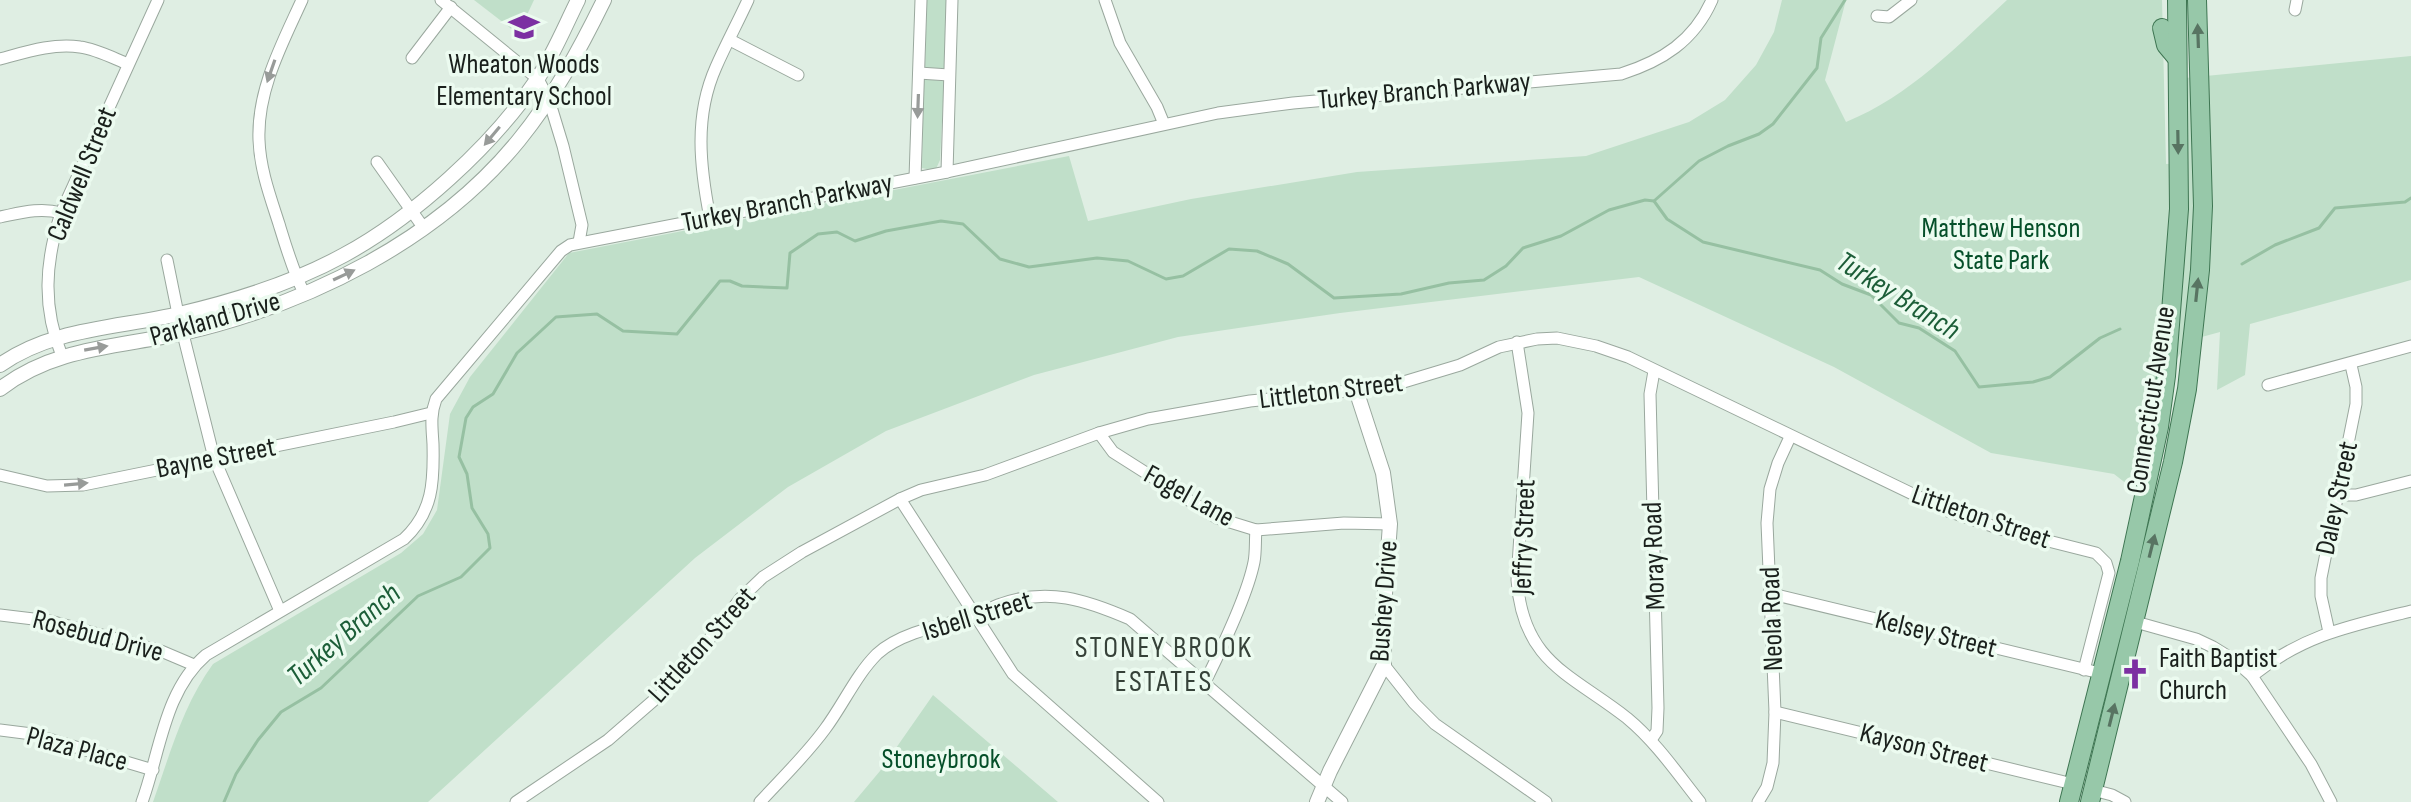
<svg xmlns="http://www.w3.org/2000/svg" width="2411" height="802" font-family="'Sofia Sans Condensed',sans-serif">
<rect width="100%" height="100%" fill="#dfeee3"/>
<g fill="#c0dfc9">
<polygon points="474,0 534,0 518,34"/>
<polygon points="927,0 947,0 944,70 925,68"/>
<path d="M 1782,0 L 1846,0 L 1825,80 L 1846,122 C 1910,96 1957,46 2007,0 L 2162,0 L 2166,164 L 2186,163 L 2185,78 L 2411,56 L 2411,280 L 2250,324 L 2245,375 L 2217,390 L 2220,332 L 2187,341 L 2140,426 L 2132,488 L 2114,474 L 1991,453 L 1834,367 L 1639,277 L 1340,313 L 1178,337 L 1034,375 L 886,431 L 788,487 L 695,558 L 428,802 L 153,802 C 170,754 183,705 213,664 L 401,553 L 423,534 L 437,510 L 450,414 L 470,377 L 569,253 L 1069,156 L 1088,221 L 1191,199 L 1357,172 L 1586,156 L 1689,122 L 1725,100 L 1756,65 L 1774,32 Z"/>
<polygon points="924,79 944,81 940,160 935,171 922,168"/>
<polygon points="933,695 1058,802 854,802 880,771"/>
</g>
<g fill="none" stroke-linecap="round" stroke-linejoin="round">
<g stroke="#96c0a2" stroke-width="3">
<polyline points="1654,201 1699,161 1728,146 1759,134 1773,124 1817,68 1821,38 1845,0"/>
<polyline points="2242,264 2275,245 2319,228 2335,208 2405,202 2411,198"/>
<polyline points="224,802 236,774 258,740 281,712 321,688 418,596 461,577 490,548 488,534 472,508 467,474 459,457 466,418 473,407 493,394 517,353 556,317 597,314 623,331 677,334 720,281 730,281 742,286 787,288 790,253 818,234 837,232 855,241 886,231 941,221 963,224 1000,259 1029,267 1097,258 1128,261 1166,279 1183,276 1229,249 1257,251 1288,264 1334,298 1401,294 1449,283 1484,280 1506,266 1523,248 1561,236 1609,210 1645,200 1654,201 1667,219 1703,242 1820,270 1842,284 1871,295 1899,323 1919,328 1955,351 1979,387 2033,382 2050,377 2100,338 2120,329"/>
</g>
<g stroke="#9aa89e" stroke-width="13">
<g id="minor">
<path d="M 302,0 C 282,44 257,90 259,140 C 260,169 270,196 279,224 C 286,247 293,271 304,293"/>
<polyline points="441,0 538,79 549,100 563,146 582,225 579,242"/>
<polyline points="1105,0 1120,43 1157,107 1164,124"/>
<polyline points="2295,10 2297,0"/>
<polyline points="1877,16 1889,17 1911,0"/>
<polyline points="730,40 798,75"/>
<polyline points="412,58 451,7"/>
<path d="M 0,59 C 26,52 53,43 80,47 C 96,49 113,58 128,64"/>
<polyline points="919,73 949,75"/>
<polyline points="377,162 423,227"/>
<polyline points="947,172 952,0"/>
<polyline points="915,178 921,0"/>
<path d="M 0,217 C 20,213 40,207 61,213"/>
<path d="M 710,218 C 700,167 694,116 716,67 C 726,44 738,22 748,0"/>
<polyline points="167,260 178,314 214,458 280,611"/>
<path d="M 1517,342 L 1528,413 L 1517,580 C 1523,663 1571,674 1627,718 C 1656,742 1677,773 1700,802"/>
<path d="M 62,356 C 42,307 45,262 61,213 L 158,0"/>
<polyline points="2268,385 2411,346"/>
<polyline points="1099,433 1113,452 1217,518 1256,530 1344,523 1390,524"/>
<polyline points="0,475 47,486 83,485 394,422 431,413"/>
<polyline points="2338,495 2356,495 2411,481"/>
<polyline points="900,499 1013,674 1158,802"/>
<polyline points="1772,594 2100,673"/>
<polyline points="0,615 50,621 161,651 194,665"/>
<polyline points="2132,621 2196,639 2213,647 2234,660 2252,676 2311,764 2331,802"/>
<polyline points="2329,632 2321,596 2321,578 2356,404 2356,387 2351,365"/>
<polyline points="1384,665 1414,703 1435,724 1546,802"/>
<path d="M 2252,676 C 2303,635 2350,626 2411,611"/>
<path d="M 1205,682 C 1221,650 1247,597 1254,562 C 1256,552 1255,540 1256,530"/>
<polyline points="1775,712 2073,784"/>
<polyline points="0,730 32,734 153,770"/>
<polyline points="1651,740 1657,731 1658,708 1650,394 1654,371"/>
<polyline points="2093,790 2112,795 2125,802"/>
<path d="M 142,802 C 160,753 164,691 206,655 L 404,539 C 433,512 434,482 433,444 C 432,427 430,415 436,399 L 561,251 L 570,245 L 947,172 L 1218,113 L 1293,103 L 1621,74 C 1662,61 1694,41 1712,0"/>
<polyline points="516,802 608,740 661,694 694,659 740,599 763,577 802,552 900,499 921,490 985,475 1099,433 1148,419 1250,401 1387,387 1460,365 1499,347 1537,339 1557,338 1596,346 1628,357 1948,511 2001,529 2096,553 2106,563 2109,573 2084,670"/>
<path d="M 760,802 C 782,778 806,755 825,729 C 843,705 856,675 877,654 C 901,632 943,625 973,617 C 983,614 991,607 1001,604 C 1048,587 1086,600 1130,619 L 1342,802"/>
<polyline points="1758,802 1767,787 1773,763 1775,712 1767,523 1770,489 1778,463 1790,437"/>
</g>
</g>
<g stroke="#9aa89e" stroke-width="16">
<g id="tertiary">
<path d="M 0,365 C 52,328 118,328 179,314 C 235,301 293,283 344,255 C 414,217 492,146 536,81 C 553,56 565,26 578,0"/>
<path d="M 0,389 C 54,347 119,347 183,333 C 308,304 437,241 519,140 C 554,97 580,49 604,0"/>
<polyline points="1317,802 1330,771 1384,665 1383,622 1390,524 1383,473 1356,390"/>
</g>
</g>
<g stroke="#3e7552" stroke-width="20">
<g id="primary">
<polyline points="2162,28 2166,45 2176,57"/>
<polyline points="2069,802 2130,561 2159,427 2166,376 2179,209 2177,0"/>
<polyline points="2090,802 2173,462 2187,389 2200,270 2203,206 2197,0"/>
</g>
</g>
<use href="#minor" stroke="#fff" stroke-width="11"/>
<use href="#tertiary" stroke="#fff" stroke-width="14"/>
<use href="#primary" stroke="#97c8a9" stroke-width="18"/>
</g>
<defs><path id="oneway-solid" d="M-6-.8H1V-3.2L6.5 0L1 3.2V.8H-6Z" transform="scale(2)"/></defs>
<g fill="#587462">
<use href="#oneway-solid" transform="translate(2198 36) rotate(-92)"/>
<use href="#oneway-solid" transform="translate(2178 142) rotate(89)"/>
<use href="#oneway-solid" transform="translate(2197 290) rotate(-84)"/>
<use href="#oneway-solid" transform="translate(2152 546) rotate(-76)"/>
<use href="#oneway-solid" transform="translate(2112 715) rotate(-76)"/>
</g>
<g fill="#989b99">
<use href="#oneway-solid" transform="translate(271 71) rotate(109)"/>
<use href="#oneway-solid" transform="translate(918 106) rotate(92)"/>
<use href="#oneway-solid" transform="translate(492 136) rotate(130)"/>
<use href="#oneway-solid" transform="translate(344 275) rotate(-25)"/>
<use href="#oneway-solid" transform="translate(96 348) rotate(-10)"/>
<use href="#oneway-solid" transform="translate(76 484) rotate(-5)"/>
</g>
<defs>
<g id="school-bare" transform="scale(2.4)"><path d="M0-5L7-2L0 1L-7-2ZM-4 1L0 2.5L4 1V4Q0 6-4 4Z" fill="#7c30a2" stroke="#ecfbf0" stroke-width="2.5" paint-order="stroke"/></g>
<g id="church-bare" transform="scale(2.4)"><path d="M-1.2-6h2.4v3.5h3.3v2.4h-3.3V6h-2.4V-.1h-3.3v-2.4h3.3Z" fill="#7c30a2" stroke="#ecfbf0" stroke-width="2.5" paint-order="stroke"/></g>
</defs>
<g fill-rule="evenodd">
<use href="#school-bare" x="524" y="27"/>
<use href="#church-bare" x="2135" y="674"/>
</g>
<g text-anchor="middle" dominant-baseline="central" stroke-width="7" stroke-linejoin="round" paint-order="stroke">
<g font-size="28" fill="#1a201c" stroke="#ecfbf0">
<text x="524" y="64">Wheaton Woods<tspan x="524" dy="32">Elementary School</tspan></text>
<text x="2159" y="658" text-anchor="start">Faith Baptist<tspan x="2159" dy="32">Church</tspan></text>
</g>
<g font-size="28" fill="#1a201c" stroke="#ecfbf0">
<text transform="translate(1424 91) rotate(-5)">Turkey Branch Parkway</text>
<text transform="translate(82 174) rotate(-68)">Caldwell Street</text>
<text transform="translate(787 203) rotate(-11)">Turkey Branch Parkway</text>
<text transform="translate(215 319) rotate(-16)">Parkland Drive</text>
<text transform="translate(1331 391) rotate(-7)">Littleton Street</text>
<text transform="translate(2151 400) rotate(-81)">Connecticut Avenue</text>
<text transform="translate(216 458) rotate(-11)">Bayne Street</text>
<text transform="translate(1189 496) rotate(29)">Fogel Lane</text>
<text transform="translate(2337 498) rotate(-78)">Daley Street</text>
<text transform="translate(1981 517) rotate(19)">Littleton Street</text>
<text transform="translate(1524 537) rotate(-88)">Jeffry Street</text>
<text transform="translate(1654 556) rotate(-92)">Moray Road</text>
<text transform="translate(1384 601) rotate(-86)">Bushey Drive</text>
<text transform="translate(977 616) rotate(-17)">Isbell Street</text>
<text transform="translate(1772 619) rotate(-92)">Neola Road</text>
<text transform="translate(1936 634) rotate(14)">Kelsey Street</text>
<text transform="translate(98 636) rotate(15)">Rosebud Drive</text>
<text transform="translate(702 645) rotate(-48)">Littleton Street</text>
<text transform="translate(1924 748) rotate(14)">Kayson Street</text>
<text transform="translate(77 749) rotate(15)">Plaza Place</text>
</g>
<g font-size="28" fill="#054f29" stroke="#ecfbf0">
<text x="2001" y="228">Matthew Henson<tspan x="2001" dy="32">State Park</tspan></text>
<text x="941" y="759">Stoneybrook</text>
</g>
<g font-size="30" font-style="italic" fill="#1c5e38" stroke="#ecfbf0">
<text transform="translate(1898 296) rotate(32)">Turkey Branch</text>
<text transform="translate(344 635) rotate(-41)">Turkey Branch</text>
</g>
<g font-size="30" letter-spacing="2" fill="#364239" stroke="#ecfbf0">
<text x="1164" y="648">STONEY BROOK<tspan x="1164" dy="34">ESTATES</tspan></text>
</g>
</g>
</svg>
